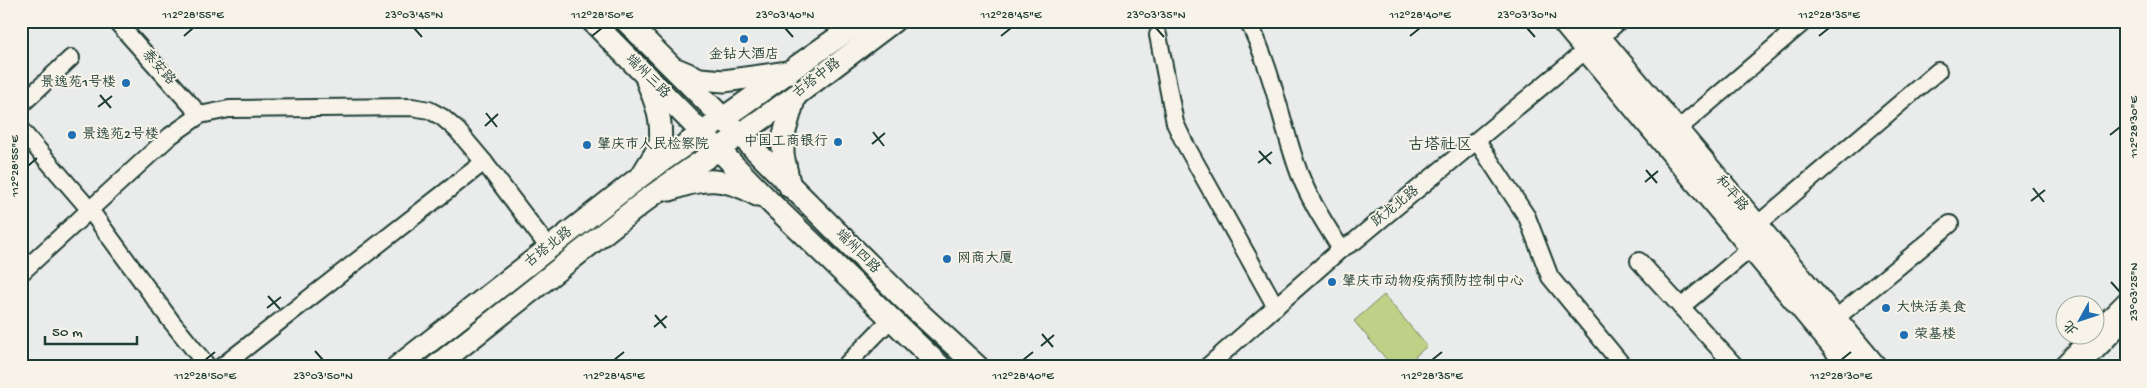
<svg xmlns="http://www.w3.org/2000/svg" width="2147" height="388" font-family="'Gochi Hand','LXGW WenKai TC',sans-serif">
<rect width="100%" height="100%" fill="#eaebeb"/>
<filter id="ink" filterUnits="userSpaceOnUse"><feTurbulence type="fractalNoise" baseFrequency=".02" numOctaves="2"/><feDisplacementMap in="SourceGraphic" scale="10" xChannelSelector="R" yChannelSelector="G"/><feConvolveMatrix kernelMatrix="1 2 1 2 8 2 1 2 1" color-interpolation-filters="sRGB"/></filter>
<g filter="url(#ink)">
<polygon fill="#bfd186" stroke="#6f875d" points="1384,295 1427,346 1403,367 1393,367 1354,321"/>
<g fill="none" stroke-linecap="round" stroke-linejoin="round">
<g stroke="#1f3d34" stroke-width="20">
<g id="minor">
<polyline points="116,21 200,115"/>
<path d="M 1248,21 C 1271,67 1280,116 1296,164 C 1306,195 1324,222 1341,249"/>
<polyline points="1158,35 1175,123 1184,142 1276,307"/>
<polyline points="1600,38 1619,21"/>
<polyline points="21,105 71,58"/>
<polyline points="21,130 90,210 171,321 208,367"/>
<polyline points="1677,130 1805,21"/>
<polyline points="1477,141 1527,217 1550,277 1624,367"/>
<polyline points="1757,225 1938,71"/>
<polyline points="1639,261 1736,367"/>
<polyline points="21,273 170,136 200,115 229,109 412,107 429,110 442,117 457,130 484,162 549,248"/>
<polyline points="1681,307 1750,249"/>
<polyline points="1836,318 1950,224"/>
<polyline points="2094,332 2126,300"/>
<polyline points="221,367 484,162"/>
<polyline points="844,367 890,320"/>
<polyline points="1207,367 1341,249 1355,241 1385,216 1586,50"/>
<polyline points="2060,367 2091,336"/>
<polyline points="2081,367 2126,320"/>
</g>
</g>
<g stroke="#1f3d34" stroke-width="25">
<g id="major">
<polyline points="592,21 772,204 941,367"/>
<polyline points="626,21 904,299 978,367"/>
<polyline points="1562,21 1850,367"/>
<polyline points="1586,21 1876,367"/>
<polyline points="676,69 700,79 724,81 788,72"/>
<path d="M 645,170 C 650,161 658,152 660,142 C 663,121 655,100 647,81"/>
<polyline points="790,187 783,155 783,138 795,96"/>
<path d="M 670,190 C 704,177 725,177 757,195"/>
<polyline points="397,367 641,176 861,21"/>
<polyline points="435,367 650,197 795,96 894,21"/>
</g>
</g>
<use href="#minor" stroke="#f7f3e8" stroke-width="16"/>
<use href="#major" stroke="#f7f3e8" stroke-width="21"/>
</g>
</g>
<path fill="none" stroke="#1f3d34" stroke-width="2" d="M 414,28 L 422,37M 785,28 L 793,37M 1156,28 L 1164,37M 1527,28 L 1535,37M 184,36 L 193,28M 592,36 L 602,28M 1001,36 L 1011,28M 1410,36 L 1420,28M 1819,36 L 1829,28M 100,95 L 111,108M 98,107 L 112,96M 486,113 L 497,127M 485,126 L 498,114M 873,132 L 884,146M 2110,135 L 2120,127M 872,144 L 885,133M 1259,151 L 1271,164M 1258,163 L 1272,152M 28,166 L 37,158M 1646,170 L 1657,183M 1645,182 L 1658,171M 2033,188 L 2044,202M 2031,201 L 2045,190M 2111,282 L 2120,292M 268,296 L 280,309M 267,308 L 281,297M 655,315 L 666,328M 654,327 L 667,316M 1042,334 L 1053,347M 1041,346 L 1054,335M 315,351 L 323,360M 205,360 L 215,352M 614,360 L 624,352M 1023,360 L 1033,352M 1432,360 L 1442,352M 1841,360 L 1851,352"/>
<g fill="#1f6fb2" stroke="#f7f3e8" stroke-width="2">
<circle cx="744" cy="39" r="5"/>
<circle cx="126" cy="83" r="5"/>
<circle cx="72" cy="135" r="5"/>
<circle cx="838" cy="142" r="5"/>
<circle cx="587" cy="145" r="5"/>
<circle cx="947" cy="259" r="5"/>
<circle cx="1332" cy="282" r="5"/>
<circle cx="1886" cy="308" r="5"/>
<circle cx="1904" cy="335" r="5"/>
</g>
<g text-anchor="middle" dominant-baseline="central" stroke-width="4" stroke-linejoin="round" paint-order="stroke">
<g font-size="14" fill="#1f3d34" stroke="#f7f3e8" text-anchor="start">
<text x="744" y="55" text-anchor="middle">金钻大酒店</text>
<text x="116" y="83" text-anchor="end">景逸苑1号楼</text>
<text x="82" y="135">景逸苑2号楼</text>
<text x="828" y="142" text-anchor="end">中国工商银行</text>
<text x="597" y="145">肇庆市人民检察院</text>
<text x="957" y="259">网商大厦</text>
<text x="1342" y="282">肇庆市动物疫病预防控制中心</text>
<text x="1896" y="308">大快活美食</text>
<text x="1914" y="335">荣基楼</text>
</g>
<g font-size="14" fill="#1f3d34" stroke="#f7f3e8">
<text transform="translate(158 68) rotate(48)">泰安路</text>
<text transform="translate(647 77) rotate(45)">端州三路</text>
<text transform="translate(817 79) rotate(-37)">古塔中路</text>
<text transform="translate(1731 194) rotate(50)">和平路</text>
<text transform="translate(1396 207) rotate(-39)">跃龙北路</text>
<text transform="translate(549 248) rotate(-38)">古塔北路</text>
<text transform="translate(857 252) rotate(45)">端州四路</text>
</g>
<g font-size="16" fill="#1f3d34" stroke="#f7f3e8">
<text x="1440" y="146">古塔社区</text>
</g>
</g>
<rect width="2147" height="388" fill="none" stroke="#f7f3e8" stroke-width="55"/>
<g transform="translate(2080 320) rotate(230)"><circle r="24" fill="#f7f3e8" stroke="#a1aaa0"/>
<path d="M0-4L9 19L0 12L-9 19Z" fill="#1f6fb2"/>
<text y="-8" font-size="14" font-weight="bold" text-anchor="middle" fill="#1f3d34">北</text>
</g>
<path d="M45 336v8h92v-8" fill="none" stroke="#1f3d34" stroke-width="2.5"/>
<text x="52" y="336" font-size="15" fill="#1f3d34" stroke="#f7f3e8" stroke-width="4" paint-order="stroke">50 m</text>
<rect x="28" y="28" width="2092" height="332" fill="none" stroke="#1f3d34" stroke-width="2"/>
<g font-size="12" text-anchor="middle" fill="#1f3d34">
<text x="193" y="18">112°28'55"E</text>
<text x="414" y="18">23°03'45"N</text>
<text x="602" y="18">112°28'50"E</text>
<text x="785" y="18">23°03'40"N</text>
<text x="1011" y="18">112°28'45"E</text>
<text x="1156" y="18">23°03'35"N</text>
<text x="1420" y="18">112°28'40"E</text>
<text x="1527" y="18">23°03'30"N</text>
<text x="1829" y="18">112°28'35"E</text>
<text transform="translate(2133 127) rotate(-90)" y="4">112°28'30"E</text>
<text transform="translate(14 166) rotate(-90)" y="4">112°28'55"E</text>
<text transform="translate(2133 292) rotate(-90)" y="4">23°03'25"N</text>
<text x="205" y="379">112°28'50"E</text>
<text x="323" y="379">23°03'50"N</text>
<text x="614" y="379">112°28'45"E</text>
<text x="1023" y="379">112°28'40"E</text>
<text x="1432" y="379">112°28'35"E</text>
<text x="1841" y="379">112°28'30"E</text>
</g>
</svg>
